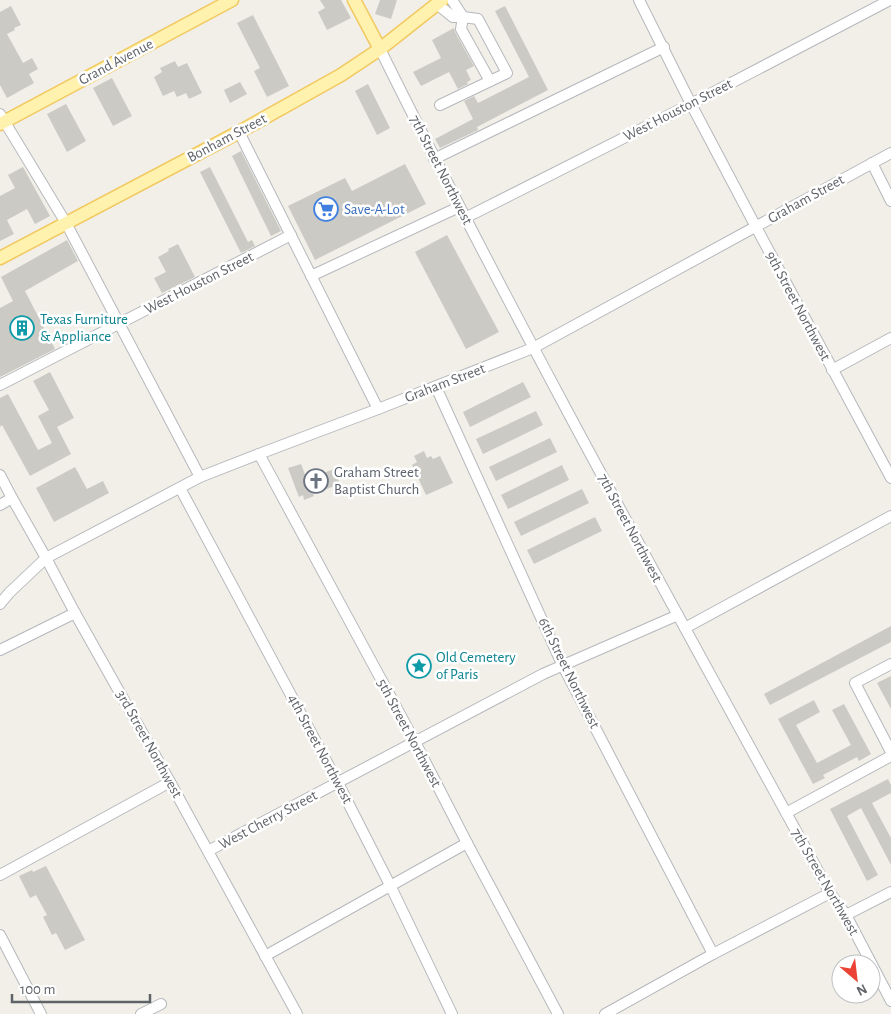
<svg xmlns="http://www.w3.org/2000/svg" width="891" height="1014" font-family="'Alegreya Sans',sans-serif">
<rect width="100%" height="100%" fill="#f1efe8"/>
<g fill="#cccac5">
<polygon points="320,0 341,0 351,18 327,30 318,12 325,8"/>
<polygon points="380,0 397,0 391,19 375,14"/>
<polygon points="11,6 21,25 14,28 15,30 7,34 23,63 32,58 38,69 29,74 34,83 7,98 0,85 0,12"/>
<polygon points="505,6 548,90 477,127 478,130 440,148 435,139 473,119 464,101 474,96 478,103 529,77 495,11"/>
<polygon points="253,15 289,86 267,97 254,71 260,68 237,23"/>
<polygon points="454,28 455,32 474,66 466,70 471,80 467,82 468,84 458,89 449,72 421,86 413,72 441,58 432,40"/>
<polygon points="175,61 178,67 187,63 202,93 189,99 186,93 177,97 174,91 163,96 154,77 162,72 160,68"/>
<polygon points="112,78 132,116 113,126 93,88"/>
<polygon points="240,82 247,94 230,103 224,90"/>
<polygon points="368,84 390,128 377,135 355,91"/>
<polygon points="66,104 86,141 67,152 47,114"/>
<polygon points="241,151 281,231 271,236 232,156"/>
<polygon points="405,164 426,204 315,260 288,206 345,178 352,191"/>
<polygon points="23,167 50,216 35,224 27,209 7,220 14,234 0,241 0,196 15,188 8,175"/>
<polygon points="210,167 248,242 252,240 255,246 241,253 200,172"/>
<polygon points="447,235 499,332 466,349 415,252"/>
<polygon points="67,240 78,261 25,291 55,349 0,377 0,308 13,301 1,277"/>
<polygon points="178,244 195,277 162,293 154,278 166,272 158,257 169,251 168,249"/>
<polygon points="50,372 74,418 57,427 71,454 30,476 2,425 0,427 0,398 8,394 38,450 52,443 38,416 49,410 33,381"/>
<polygon points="523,382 531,397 470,427 463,412"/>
<polygon points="536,411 543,425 483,454 476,439"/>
<polygon points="550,438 557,452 496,481 489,467"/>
<polygon points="424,451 427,458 431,456 433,459 440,456 453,483 426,495 412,465 417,462 414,456"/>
<polygon points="301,464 306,477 309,476 310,478 334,469 340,484 313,494 314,496 304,500 303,495 299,497 288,468"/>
<polygon points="562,465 569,480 508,509 501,495"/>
<polygon points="75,467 87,489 103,481 109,493 54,522 36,488"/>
<polygon points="582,489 589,503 521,536 514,522"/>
<polygon points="595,517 602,531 534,564 527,550"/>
<polygon points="891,626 891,642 770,705 764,694"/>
<polygon points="891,676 891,709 877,683"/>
<polygon points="814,700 820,712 796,725 817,763 851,745 832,710 844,704 871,754 859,761 857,757 823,775 825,778 813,784 778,719"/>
<polygon points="888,779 891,785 891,793 872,803 891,838 891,865 861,808 847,816 878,875 867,881 830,809"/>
<polygon points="46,866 85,940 65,950 56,933 52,935 43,917 47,915 36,895 30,898 19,876 32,870 33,872"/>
</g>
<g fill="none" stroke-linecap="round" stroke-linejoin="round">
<g stroke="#b5b8bc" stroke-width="12">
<g id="minor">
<polyline points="452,0 463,17 461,29 490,81"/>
<polyline points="639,0 691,104 756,227 891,478"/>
<polyline points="437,4 453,17 463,17 478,19 507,73 440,105"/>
<path d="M 380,49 C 521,334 677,613 830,893 L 846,915 L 891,1001"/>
<polyline points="0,114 66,223 200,477"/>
<polyline points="239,132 378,409"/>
<polyline points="434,159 664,47"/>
<polyline points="872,163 891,201"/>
<polyline points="465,218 691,104 890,0"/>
<polyline points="311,276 459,207"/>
<polyline points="832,370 891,338"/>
<polyline points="0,385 291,235"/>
<polyline points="436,387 563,666 713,954"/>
<polyline points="259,454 415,742 467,843 558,1014"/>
<polyline points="0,475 12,498 46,558 75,613 170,782 297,1014"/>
<polyline points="180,488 338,783 391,887 452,1014"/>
<polyline points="0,505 12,498"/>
<polyline points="0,604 9,593 46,558 200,477 259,454 378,409 533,348 891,153"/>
<polyline points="685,628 891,516"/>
<polyline points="0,650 75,613"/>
<polyline points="891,664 855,683 891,752"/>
<polyline points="786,813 891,756"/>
<polyline points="208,851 543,674 678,615"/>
<polyline points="0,875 170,782"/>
<polyline points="846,915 891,892"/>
<polyline points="0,935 41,1014"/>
<polyline points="265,956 467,843"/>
<polyline points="141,1014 161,1004"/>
<polyline points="605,1014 713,954 830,893"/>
</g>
</g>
<g stroke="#f2c960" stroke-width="15">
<g id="major">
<polyline points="354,0 380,49"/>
<polyline points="0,124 232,0"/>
<polyline points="0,258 239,132 341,75 380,49 442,0"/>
</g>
</g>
<use href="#minor" stroke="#fff" stroke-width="10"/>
<use href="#major" stroke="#fff2af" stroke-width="12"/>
</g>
<defs>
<g id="supermarket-ring" transform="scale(1.25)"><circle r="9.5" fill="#fff" stroke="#3f7fe0" stroke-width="1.5"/><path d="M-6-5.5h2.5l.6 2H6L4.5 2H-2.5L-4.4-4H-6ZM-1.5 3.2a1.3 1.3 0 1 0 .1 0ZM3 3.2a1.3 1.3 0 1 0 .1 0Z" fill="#3f7fe0"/></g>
<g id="building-ring" transform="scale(1.25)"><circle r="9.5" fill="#fff" stroke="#0f9aa8" stroke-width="1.5"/><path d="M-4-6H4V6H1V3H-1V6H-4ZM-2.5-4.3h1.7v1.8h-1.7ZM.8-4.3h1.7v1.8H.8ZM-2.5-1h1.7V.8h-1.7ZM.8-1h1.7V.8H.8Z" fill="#0f9aa8"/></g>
<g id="church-ring" transform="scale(1.25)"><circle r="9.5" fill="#fff" stroke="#6b7280" stroke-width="1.5"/><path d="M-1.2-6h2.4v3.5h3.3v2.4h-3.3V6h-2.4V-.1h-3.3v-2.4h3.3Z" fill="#6b7280"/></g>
<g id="sight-ring" transform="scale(1.25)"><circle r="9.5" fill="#fff" stroke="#0f9aa8" stroke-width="1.5"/><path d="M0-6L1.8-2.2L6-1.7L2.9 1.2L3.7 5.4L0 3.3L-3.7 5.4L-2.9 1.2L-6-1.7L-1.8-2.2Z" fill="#0f9aa8"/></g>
</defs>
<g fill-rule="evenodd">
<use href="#supermarket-ring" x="326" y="209"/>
<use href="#building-ring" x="22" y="328"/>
<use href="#church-ring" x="316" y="481"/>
<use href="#sight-ring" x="419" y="666"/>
</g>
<g text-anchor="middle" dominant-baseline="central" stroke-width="5" stroke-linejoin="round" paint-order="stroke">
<g font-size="15" fill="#5f6368" stroke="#fff">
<text transform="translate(116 62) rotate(-28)">Grand Avenue</text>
<text transform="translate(678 110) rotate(-27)">West Houston Street</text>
<text transform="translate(227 138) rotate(-28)">Bonham Street</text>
<text transform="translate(441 170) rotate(63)">7th Street Northwest</text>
<text transform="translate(806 199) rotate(-29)">Graham Street</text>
<text transform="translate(199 283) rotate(-27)">West Houston Street</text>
<text transform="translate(798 306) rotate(62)">9th Street Northwest</text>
<text transform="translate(445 383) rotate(-21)">Graham Street</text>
<text transform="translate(630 528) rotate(62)">7th Street Northwest</text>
<text transform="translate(569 673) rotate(64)">6th Street Northwest</text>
<text transform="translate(409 733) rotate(62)">5th Street Northwest</text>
<text transform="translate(149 744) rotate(61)">3rd Street Northwest</text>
<text transform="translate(320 749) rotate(62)">4th Street Northwest</text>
<text transform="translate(268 820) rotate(-28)">West Cherry Street</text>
<text transform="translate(825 882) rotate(60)">7th Street Northwest</text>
</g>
<g font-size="15" fill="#366cbe" stroke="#fff" text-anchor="start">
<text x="344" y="209">Save-A-Lot</text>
</g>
<g font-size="15" fill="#0d838f" stroke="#fff" text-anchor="start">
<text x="40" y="319">Texas Furniture<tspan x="40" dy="17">&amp; Appliance</tspan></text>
<text x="436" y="657">Old Cemetery<tspan x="436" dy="17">of Paris</tspan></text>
</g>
<g font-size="15" fill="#5b616d" stroke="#fff" text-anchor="start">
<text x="334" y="472">Graham Street<tspan x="334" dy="17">Baptist Church</tspan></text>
</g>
</g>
<g transform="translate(856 979) rotate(152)"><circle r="24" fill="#ffffff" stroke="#bfc1c3"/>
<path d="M0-4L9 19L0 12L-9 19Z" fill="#ea4335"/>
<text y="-8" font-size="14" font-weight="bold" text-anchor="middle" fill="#5f6368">N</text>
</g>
<path d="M12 994v8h138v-8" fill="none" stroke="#5f6368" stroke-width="2.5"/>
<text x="20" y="994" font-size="15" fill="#5f6368" stroke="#ffffff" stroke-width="4" paint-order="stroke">100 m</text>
</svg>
